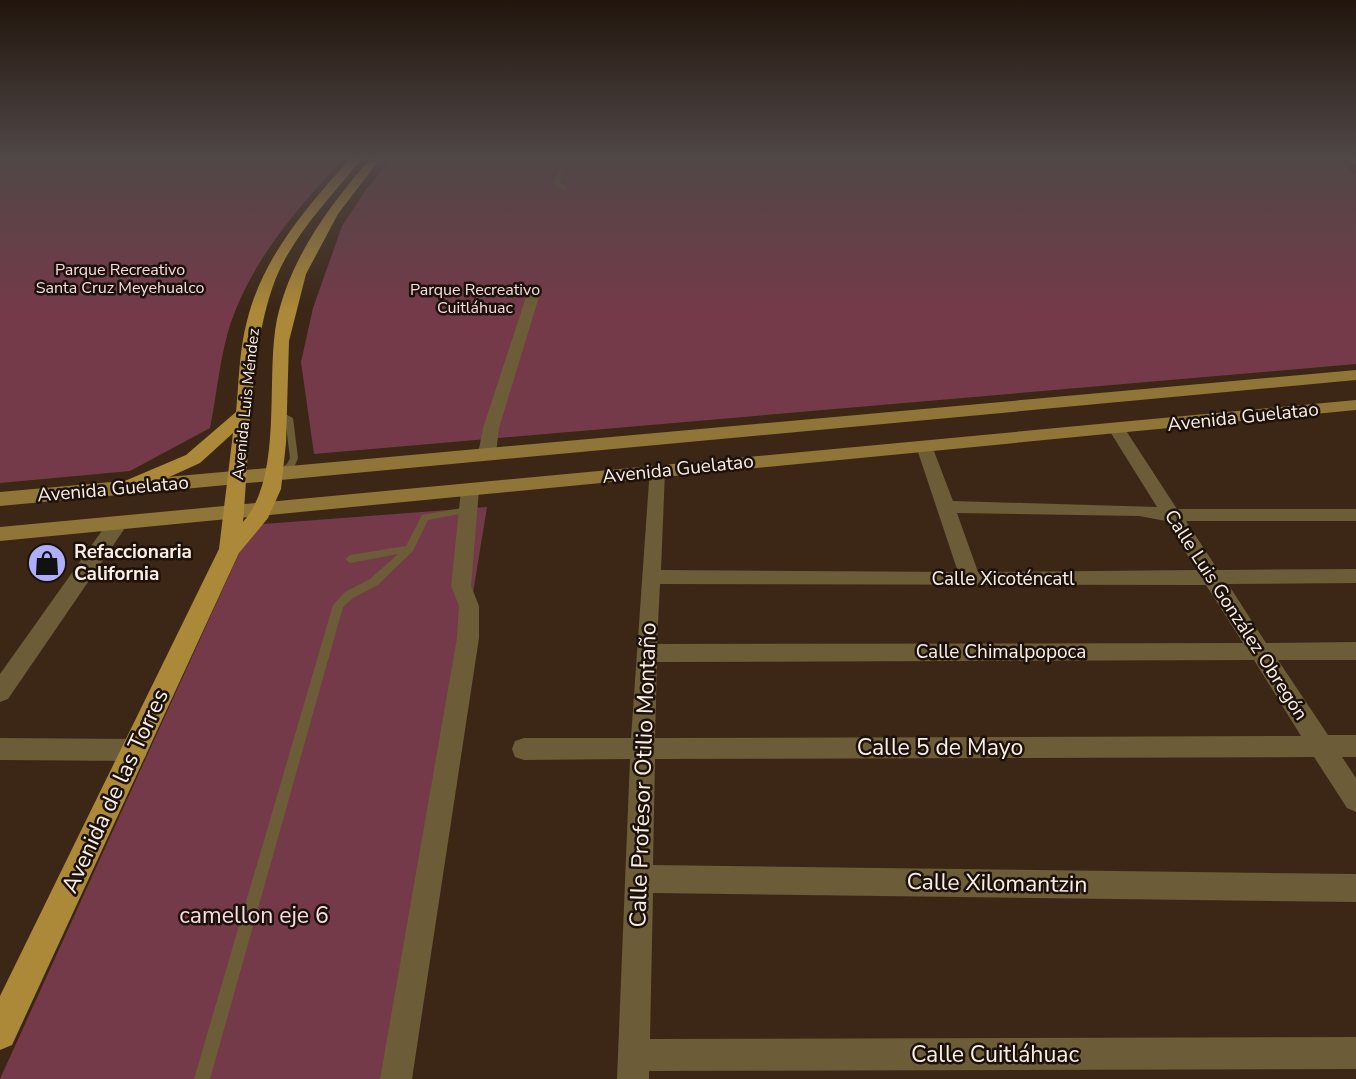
<svg xmlns="http://www.w3.org/2000/svg" width="1356" height="1079" font-family="'Nunito Sans',sans-serif">
<rect width="100%" height="100%" fill="#3c2716"/>
<g fill="#743a49">
<path d="M 0,159 L 343,159 C 297,209 254,257 231,322 C 220,355 217,394 210,428 L 130,471 L 0,483 Z"/>
<polygon points="392,159 1339,159 1356,175 1356,364 314,454 301,362 313,308 342,226 367,188"/>
<polygon points="487,507 394,1079 0,1079 252,525"/>
</g>
<g fill="none" stroke-linecap="round" stroke-linejoin="round">
<g fill="#6c5c37" fill-rule="evenodd">
<polygon points="562,159 566,159 560,183 566,188 563,190 554,183"/>
<polygon points="273,411 279,411 293,418 298,458 294,468 280,474 276,471 287,464 290,458 285,419 273,415"/>
<polygon points="468,507 471,508 473,510 471,512 428,520 413,551 378,585 353,598 343,607 210,1079 194,1079 333,605 345,592 370,579 398,554 350,563 345,559 350,555 406,546 422,515"/>
</g>
<g fill="#6c5c37" fill-rule="evenodd">
<polygon points="527,294 539,297 499,428 496,454 487,459 481,458 478,454 483,428"/>
<path d="M 1117,425 L 1123,426 L 1177,509 L 1356,509 L 1356,521 L 1186,521 L 1218,570 L 1356,569 L 1356,583 L 1228,584 L 1266,643 L 1356,642 L 1356,660 L 1278,660 L 1328,735 L 1356,735 L 1356,757 L 1342,757 L 1356,778 L 1356,812 L 1347,808 L 1314,757 L 655,759 L 653,865 L 1356,874 L 1356,902 L 653,893 L 650,1039 L 1356,1037 L 1356,1069 L 649,1071 L 649,1079 L 617,1079 L 630,759 L 524,760 L 515,757 L 512,749 L 515,741 L 524,738 L 631,738 L 650,467 L 662,467 L 665,471 L 661,570 L 958,572 L 916,446 L 918,442 L 924,441 L 932,446 L 953,501 L 1157,507 L 1109,430 ZM 957,513 L 1139,516 L 1166,521 L 1197,570 L 978,572 ZM 660,584 L 1206,585 L 1243,643 L 657,644 ZM 1254,660 L 1301,736 L 655,738 L 657,662 Z"/>
<polygon points="470,484 479,490 471,586 479,606 479,638 412,1079 380,1079 457,638 459,606 451,586 461,490"/>
<polygon points="118,517 127,523 125,528 8,699 0,702 0,674 111,518"/>
<polygon points="0,738 136,739 145,742 148,750 145,758 136,761 0,760"/>
</g>
<g fill="#907539" fill-rule="evenodd">
<polygon points="1356,370 1356,380 0,506 0,492"/>
<polygon points="1356,400 1356,410 0,541 0,527"/>
</g>
<g fill="#ab8938" fill-rule="evenodd">
<path d="M 350,159 L 361,159 C 335,193 305,222 284,261 C 249,325 250,447 243,522 C 284,476 265,378 277,319 C 291,257 329,206 370,159 L 380,159 L 338,214 L 306,274 L 289,341 L 286,443 L 281,489 L 268,518 L 239,553 L 12,1045 L 0,1050 L 0,996 L 219,549 L 233,433 L 200,463 L 134,493 L 120,493 L 117,488 L 120,483 L 186,455 L 236,412 C 239,383 239,350 247,321 C 263,256 307,207 350,159 Z"/>
<polygon points="1348,159 1356,159 1356,164"/>
</g>
</g>
<linearGradient id="sky" x2="0" y2="1"><stop stop-color="#21150c"/><stop offset="0.51" stop-color="#504747"/><stop offset="1" stop-color="#504747" stop-opacity="0"/></linearGradient>
<rect width="1356" height="310" fill="url(#sky)"/>
<defs>
<g id="shop-disc" transform="scale(2.0125)"><circle r="9.5" fill="#aeaefb" stroke="#1c120b"/><path d="M-5-2.5h2.3a2.7 3.5 0 0 1 5.4 0H5L5.5 6h-11ZM-1.5-2.5h3a1.5 2.3 0 0 0-3 0Z" fill="#111"/></g>
</defs>
<g fill-rule="evenodd">
<use href="#shop-disc" x="47" y="563"/>
</g>
<g text-anchor="middle" dominant-baseline="central" stroke-width="5" stroke-linejoin="round" paint-order="stroke">
<g font-size="16" fill="#f8dce2" stroke="#1c120b">
<text x="120" y="270">Parque Recreativo<tspan x="120" dy="18">Santa Cruz Meyehualco</tspan></text>
<text x="475" y="290">Parque Recreativo<tspan x="475" dy="18">Cuitláhuac</tspan></text>
</g>
<g font-size="16" fill="#fdefe5" stroke="#1c120b">
<text transform="translate(246 404) rotate(-84)">Avenida Luis Méndez</text>
</g>
<g font-size="19" fill="#fdefe5" stroke="#1c120b">
<text transform="translate(1243 417) rotate(-6)">Avenida Guelatao</text>
<text transform="translate(678 469) rotate(-6)">Avenida Guelatao</text>
<text transform="translate(113 489) rotate(-5)">Avenida Guelatao</text>
<text x="1003" y="579">Calle Xicoténcatl</text>
<text transform="translate(1236 615) rotate(57)">Calle Luis González Obregón</text>
<text x="1001" y="652">Calle Chimalpopoca</text>
</g>
<g font-size="19" font-weight="bold" fill="#fdefe5" stroke="#1c120b" text-anchor="start">
<text x="74" y="552">Refaccionaria<tspan x="74" dy="22">California</tspan></text>
</g>
<g font-size="23" fill="#fdefe5" stroke="#1c120b">
<text x="940" y="747">Calle 5 de Mayo</text>
<text transform="translate(643 775) rotate(-88)">Calle Profesor Otilio Montaño</text>
<text transform="translate(115 791) rotate(-65)">Avenida de las Torres</text>
<text transform="translate(997 883) rotate(1)">Calle Xilomantzin</text>
<text x="995" y="1054">Calle Cuitláhuac</text>
</g>
<g font-size="23" fill="#f8dce2" stroke="#1c120b">
<text x="254" y="915">camellon eje 6</text>
</g>
</g>
</svg>
